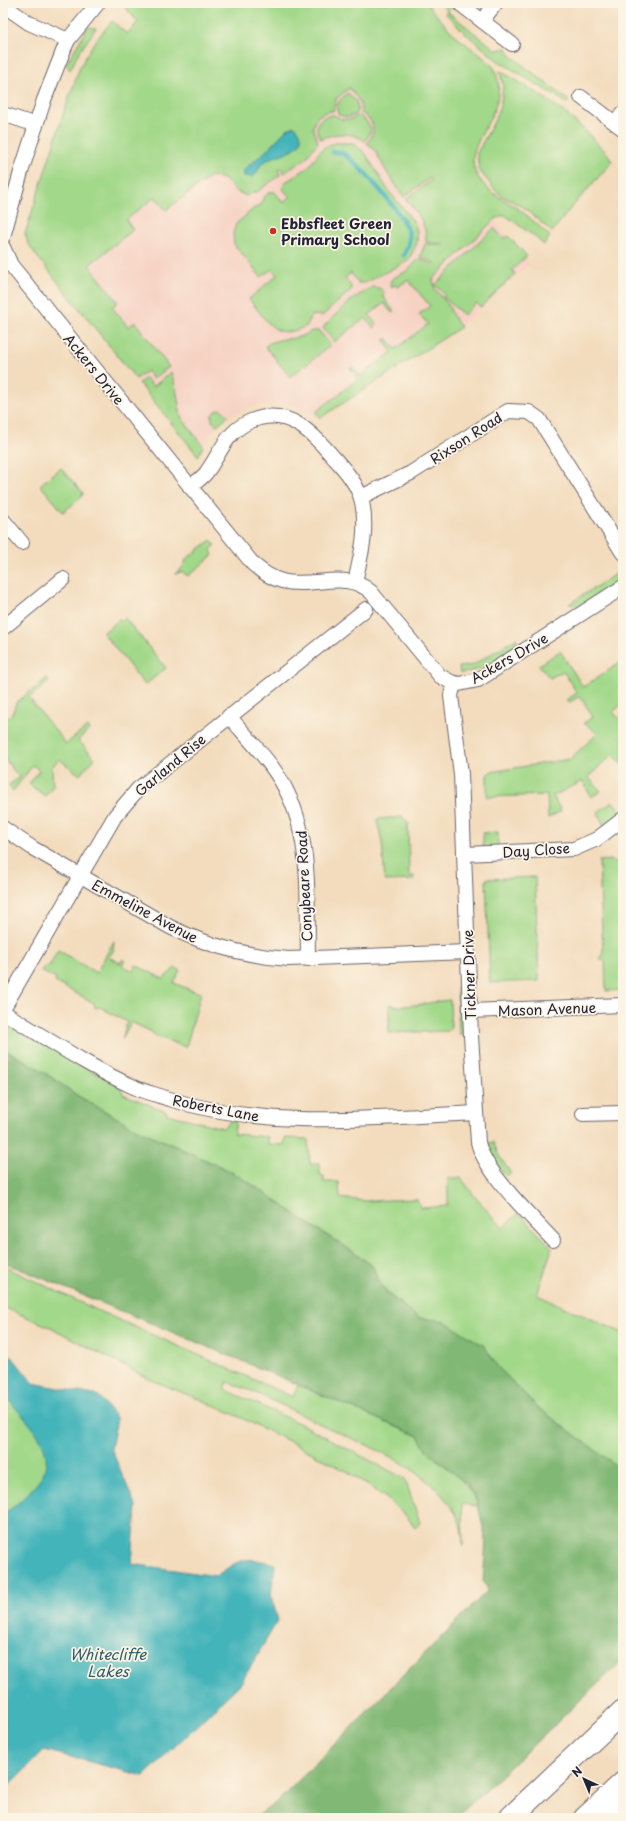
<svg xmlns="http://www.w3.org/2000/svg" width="626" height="1821" font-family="'Playpen Sans',sans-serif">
<rect width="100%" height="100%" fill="#fcf5e5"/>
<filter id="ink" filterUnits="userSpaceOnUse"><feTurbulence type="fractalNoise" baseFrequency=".025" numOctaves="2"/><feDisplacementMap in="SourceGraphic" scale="8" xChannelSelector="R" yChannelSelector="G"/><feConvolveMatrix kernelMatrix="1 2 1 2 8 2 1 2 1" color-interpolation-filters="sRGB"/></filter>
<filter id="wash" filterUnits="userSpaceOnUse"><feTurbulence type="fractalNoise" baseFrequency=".012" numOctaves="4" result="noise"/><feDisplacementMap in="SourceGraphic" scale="16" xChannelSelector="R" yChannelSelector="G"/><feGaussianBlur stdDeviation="0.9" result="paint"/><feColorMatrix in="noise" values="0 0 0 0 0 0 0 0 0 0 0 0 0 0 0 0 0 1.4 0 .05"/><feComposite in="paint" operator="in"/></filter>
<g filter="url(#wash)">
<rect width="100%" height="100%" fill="#f3dcbd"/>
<polygon fill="#f6d2c3" points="170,3 261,3 481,203 530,263 456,330 318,417 291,405 258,404 235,413 220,423 212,432 197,456 136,379 146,371 48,212"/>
<g fill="#a2d889" stroke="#627d62">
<path d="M 128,3 L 426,3 C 436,14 446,27 457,37 C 464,43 490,61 494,68 C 515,114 456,143 478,177 C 489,194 504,199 520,210 C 531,218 540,228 550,236 L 544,245 L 535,237 L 505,215 L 499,217 L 494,220 L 433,279 L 435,289 L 449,306 L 453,316 L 461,327 L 320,418 L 316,412 L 358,379 L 350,368 L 352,366 L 361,376 L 392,352 L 384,340 L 387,338 L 396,349 L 428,324 L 419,314 L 430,306 L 408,280 L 397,287 L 395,285 L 391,287 L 390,282 L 393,278 L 407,271 L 419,259 L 433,264 L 434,262 L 420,257 L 425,244 L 443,245 L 444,244 L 426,242 C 427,224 417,212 406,199 L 432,180 L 430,178 L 404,197 L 386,171 L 375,150 L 367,143 C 377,132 375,121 361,113 L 360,102 L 349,88 L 336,99 L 333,111 C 322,112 315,116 313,128 L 318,142 L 305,159 L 284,173 L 281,168 L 278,170 L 280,175 L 257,192 L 250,193 L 247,196 L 237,192 L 224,179 L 211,176 L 166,210 L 155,197 L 126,220 L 133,230 L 89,265 L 118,302 L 112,307 L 128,327 L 135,322 L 169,367 L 153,379 L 147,371 L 136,379 L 36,255 L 28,243 L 25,234 L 64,112 L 80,67 L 93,44 L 112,21 L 127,34 L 138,22 L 125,7 Z"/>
<polygon points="446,3 448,3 449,13 496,50 507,48 510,55 569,101 567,103 497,60 464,32 445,13 447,11 443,7"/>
<polygon points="88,27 96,28 78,54 70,70 66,64"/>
<path d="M 500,71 C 537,91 571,114 599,145 C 604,150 609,154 612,162 L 570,209 L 552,232 L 522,206 L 503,197 L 496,191 L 479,170 L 477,153 L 496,118 L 501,102 L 503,87 Z"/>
<path d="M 348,93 L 356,101 L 358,109 L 355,115 L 347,117 L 339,115 C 333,105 341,98 348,93 Z"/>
<path d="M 334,115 C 343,121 350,121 359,115 L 368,123 L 371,128 L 370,133 L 365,141 C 353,132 335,132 321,139 C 311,125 320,116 334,115 Z"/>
<path d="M 336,143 L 352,143 L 365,153 L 388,190 L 414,222 L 417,231 L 417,243 L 409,259 L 400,265 L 364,283 L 358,283 L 351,273 L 345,278 L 351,286 L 351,290 L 322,316 L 312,315 L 309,319 L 308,325 C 275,343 269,323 249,299 L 277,275 L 272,269 L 261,277 L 234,244 L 233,233 L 236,224 L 253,209 L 261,205 L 263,198 L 270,192 L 275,192 L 283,203 L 290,197 L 283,189 L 284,183 C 291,178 299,174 306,169 C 319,157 317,147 336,143 Z"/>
<polygon points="494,228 504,239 508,236 527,256 512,270 515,274 481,307 476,303 464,315 443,297 445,295 435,285"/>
<path d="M 372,287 C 378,287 382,289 385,293 L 382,295 L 394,312 L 391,312 L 384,303 L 369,315 L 377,325 L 374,328 L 365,318 L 334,342 L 323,328 L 325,325 L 350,301 Z"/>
<path d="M 312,331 L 319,331 L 331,345 L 290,377 L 265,346 C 280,335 294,343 312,331 Z"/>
<polygon points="171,372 176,388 181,417 203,446 198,456 139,383 146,378 153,387"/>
<path d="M 221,409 L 228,416 L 217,425 L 212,421 C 210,415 214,410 221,409 Z"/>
<polygon points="61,468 83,493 81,498 63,512 40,485"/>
<polygon points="211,540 215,545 211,550 213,555 188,576 182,572 175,574 184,566 186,559"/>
<polygon points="622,570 621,578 618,581 579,606 569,604"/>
<polygon points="125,618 166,668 145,685 103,633 120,619 122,621"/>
<path d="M 517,638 L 516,646 C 499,656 481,673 460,673 L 459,667 L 473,665 Z"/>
<polygon points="560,651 583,687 623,661 623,703 613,712 623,723 623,766 612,755 588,777 601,791 591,797 583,781 553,796 561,811 548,818 547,795 487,797 487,775 490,772 570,759 597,734 590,727 584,723 593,717 580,696 568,703 566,700 577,693 563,671 550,678 539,665"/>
<polygon points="47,678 49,681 29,698 66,744 87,727 89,730 78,740 95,759 89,764 80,775 59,759 52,767 53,786 45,796 29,784 39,771 33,765 13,791 8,786 19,777 5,759 3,752 3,722 12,714 16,703"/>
<polygon points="613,802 622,812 605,827 597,812"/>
<polygon points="403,817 408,823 409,876 414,876 414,880 385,881 382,843 377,819"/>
<polygon points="498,832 498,847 483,848 483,833"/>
<polygon points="611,860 615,862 617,861 623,867 623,990 606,991 605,960 601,960 601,956 603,955 599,861"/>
<polygon points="535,877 539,981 490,983 486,879"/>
<polygon points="114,941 113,951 109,957 120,963 123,959 125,960 122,965 133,971 136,965 163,979 175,968 180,970 174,983 193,991 201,993 186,1047 155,1036 152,1032 131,1022 122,1039 127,1022 100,1007 95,1008 94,1003 55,982 56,979 41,971 43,968 49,966 58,950 96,973"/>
<polygon points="457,988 463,988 464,1034 459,1034"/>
<path d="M 450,1000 L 451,1028 L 448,1031 L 389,1033 L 389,1004 C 402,1010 434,1001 450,1000 Z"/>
<polygon points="3,1022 120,1086 123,1094 167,1112 167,1114 223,1128 233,1119 236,1120 234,1134 268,1137 268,1144 284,1145 285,1138 308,1139 310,1164 320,1164 320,1175 324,1176 324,1182 339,1182 340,1198 365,1201 417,1199 421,1208 448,1206 448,1178 461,1178 476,1198 503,1228 519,1213 552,1248 537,1295 623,1333 623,1471 537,1407 497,1366 484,1346 444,1321 418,1318 389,1294 382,1286 372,1266 357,1254 312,1226 253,1185 230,1171 135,1128 78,1096 38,1068 3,1049"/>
<path d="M 493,1142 L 499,1156 L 511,1173 L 506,1176 C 497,1167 490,1156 486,1144 Z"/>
<path d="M 3,1266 L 101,1312 L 293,1397 L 298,1385 L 418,1436 C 422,1441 424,1447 428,1452 C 447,1469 469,1480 478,1506 L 462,1504 L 463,1546 C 462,1535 462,1524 456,1514 C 427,1465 366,1446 318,1423 C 289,1409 258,1392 227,1382 L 224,1389 L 303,1425 L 405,1479 L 420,1523 L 415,1527 L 407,1517 L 386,1498 L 348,1472 L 275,1434 L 218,1407 L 149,1379 L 50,1327 L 3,1307 Z"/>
<polygon points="3,1390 94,1405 3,1604"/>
</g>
<polygon fill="#81b875" stroke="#526d58" points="3,1049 38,1068 78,1096 135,1128 230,1171 253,1185 312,1226 357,1254 372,1266 382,1286 389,1295 418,1318 444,1321 484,1346 497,1366 537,1407 621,1469 623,1475 623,1660 456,1818 255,1818 278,1801 488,1590 483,1580 486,1541 477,1501 468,1485 426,1450 418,1436 266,1371 3,1262"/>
<g fill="#43b4ba" stroke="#326b7a">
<path d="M 294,126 C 298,128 300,132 301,136 C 304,153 271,154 262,164 C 258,168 258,173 253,177 L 244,176 L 243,172 L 247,167 L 265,152 L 287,129 Z"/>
<path d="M 3,1346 L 33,1383 L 99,1396 L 117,1419 L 111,1448 L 136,1507 L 132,1564 L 216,1576 C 242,1558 243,1556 275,1564 L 271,1596 L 278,1620 L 241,1683 L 144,1776 L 44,1750 L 3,1792 L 3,1514 C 13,1508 23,1499 31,1490 C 67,1455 31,1427 7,1398 L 3,1397 Z"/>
</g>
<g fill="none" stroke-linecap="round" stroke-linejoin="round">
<path stroke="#43b4ba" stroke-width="5" d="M 333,152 C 336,152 339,151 342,153 C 357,161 403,214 408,231 C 411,238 408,248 404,255"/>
</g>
</g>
<g filter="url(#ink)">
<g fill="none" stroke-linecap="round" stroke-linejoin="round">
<g stroke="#6b6368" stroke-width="16">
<g id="minor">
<polyline points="459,3 512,44"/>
<polyline points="3,5 29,23 68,40"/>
<polyline points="482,21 496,3"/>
<polyline points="581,97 623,129"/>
<polyline points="3,114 36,125"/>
<polyline points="615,123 623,113"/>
<polyline points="3,237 21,172 44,100 64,49 68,40 98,3"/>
<path d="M 3,247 L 11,265 L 253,564 C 262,572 271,578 282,581 C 312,589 346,569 371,592 L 440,676 L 451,682 L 459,684 L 478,680 L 623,587"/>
<path d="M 190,487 C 196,482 202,478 206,473 C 221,453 225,432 251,421 C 288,405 313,434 335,459 C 346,471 358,485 362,502 C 368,531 361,555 355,582"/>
<polyline points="361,497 411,473 508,411 529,412 539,419 623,553"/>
<polyline points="3,520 22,543"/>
<polyline points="3,628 63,579"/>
<path d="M 454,683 L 451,696 L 461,774 L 471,1036 L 478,1142 C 484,1172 532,1217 553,1240"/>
<path d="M 229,716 C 249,740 275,765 288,794 C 312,843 307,905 308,959"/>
<path d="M 3,828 L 34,849 L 170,927 C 208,946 246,956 289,959 L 467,952"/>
<polyline points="465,854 574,849 597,839 623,819"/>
<polyline points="3,1009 115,816 138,789 366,609"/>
<polyline points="470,1011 623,1005"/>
<path d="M 3,1012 C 46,1038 89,1067 134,1087 C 144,1092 155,1094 166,1098 C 266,1130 372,1118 475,1113"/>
<polyline points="583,1114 623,1113"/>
</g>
</g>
<g stroke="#6b6368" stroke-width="24">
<g id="trunk">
<polyline points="510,1818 623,1711"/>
<polyline points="585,1818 623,1783"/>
<polyline points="612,1818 623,1809"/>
</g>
</g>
<use href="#minor" stroke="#fff" stroke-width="14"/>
<use href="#trunk" stroke="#fff" stroke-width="22"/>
</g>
</g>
<circle fill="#c8321e" stroke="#fcf5e5" stroke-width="1.5" cx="273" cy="231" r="4"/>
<g text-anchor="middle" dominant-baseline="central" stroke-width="3.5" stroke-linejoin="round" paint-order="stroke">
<g font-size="14" font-weight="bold" fill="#22223b" stroke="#fcf5e5" text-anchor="start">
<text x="281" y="223">Ebbsfleet Green<tspan x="281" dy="16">Primary School</tspan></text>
</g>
<g font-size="14" fill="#22223b" stroke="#fcf5e5">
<text transform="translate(94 369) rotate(51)">Ackers Drive</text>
<text transform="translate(466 438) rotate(-33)">Rixson Road</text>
<text transform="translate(509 658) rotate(-30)">Ackers Drive</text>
<text transform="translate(170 765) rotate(-40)">Garland Rise</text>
<text transform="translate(536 850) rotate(-4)">Day Close</text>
<text transform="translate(304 886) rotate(-93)">Conybeare Road</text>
<text transform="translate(145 911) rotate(28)">Emmeline Avenue</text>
<text transform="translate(469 975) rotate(-92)">Tickner Drive</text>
<text transform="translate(547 1009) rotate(-2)">Mason Avenue</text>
<text transform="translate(216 1108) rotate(11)">Roberts Lane</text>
</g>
<g font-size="15" font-style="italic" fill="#2f5c6e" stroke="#fcf5e5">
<text x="108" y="1653">Whitecliffe<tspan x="108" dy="17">Lakes</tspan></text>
</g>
</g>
<rect width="626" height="1821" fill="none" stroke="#fcf5e5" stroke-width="16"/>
<g transform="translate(584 1779) rotate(316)" stroke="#fcf5e5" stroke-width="3" paint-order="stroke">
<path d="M0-3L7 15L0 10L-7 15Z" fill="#22223b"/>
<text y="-6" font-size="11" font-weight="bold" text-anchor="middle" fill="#22223b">N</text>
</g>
</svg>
